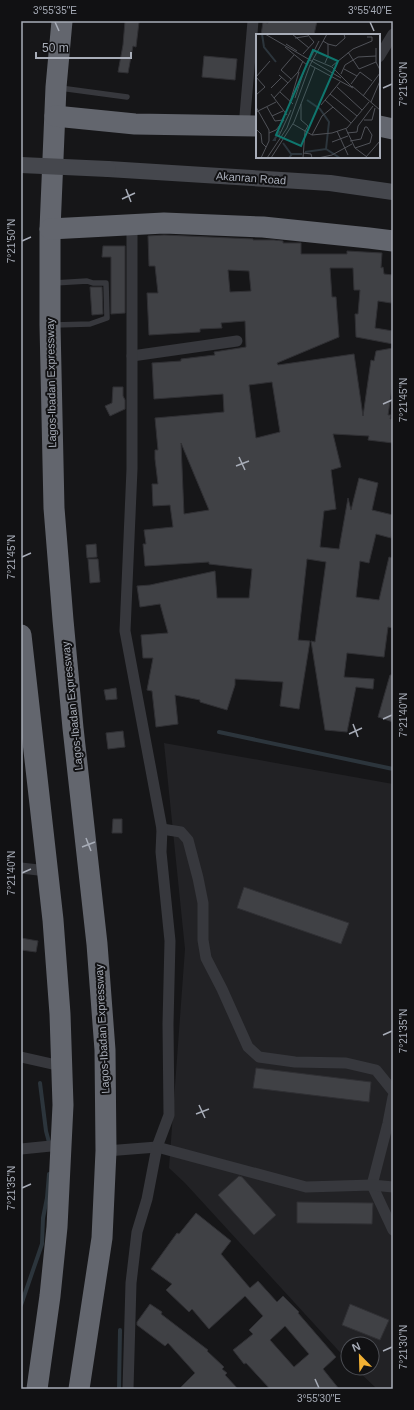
<svg xmlns="http://www.w3.org/2000/svg" width="414" height="1410" font-family="Helvetica,sans-serif">
<rect width="100%" height="100%" fill="#161618"/>
<polygon fill="#222225" points="164,743 393,784 393,1389 377,1389 355,1368 372,1368 372,1344 348,1344 348,1361 185,1183 169,1168 185,949"/>
<g fill="none" stroke-linecap="round" stroke-linejoin="round">
<g stroke="#2c353c" stroke-width="4">
<polyline points="219,732 393,769"/>
<polyline points="40,1083 46,1131 50,1146"/>
<polyline points="21,1305 42,1244 43,1218 47,1198 49,1174"/>
<polyline points="119,1389 120,1330"/>
</g>
</g>
<g fill="#404145" stroke="#303034" fill-rule="evenodd">
<polygon points="125,21 139,22 136,47 133,46 128,73 118,72 123,45"/>
<polygon points="269,21 317,21 314,35 261,35 263,22 268,23"/>
<polygon points="204,56 237,59 235,80 202,77"/>
<path d="M 164,235 L 253,239 L 253,240 L 274,240 L 283,241 L 283,243 L 301,243 L 301,254 L 347,254 L 347,251 L 382,253 L 381,268 L 383,267 L 384,274 L 393,275 L 393,292 L 391,303 L 378,301 L 375,328 L 393,331 L 393,344 L 356,337 L 355,314 L 358,314 L 360,290 L 354,290 L 353,268 L 330,268 L 332,297 L 336,297 L 339,337 L 277,363 L 278,365 L 354,354 L 363,416 L 371,360 L 374,361 L 376,351 L 393,348 L 393,382 L 388,415 L 391,415 L 390,419 L 393,419 L 393,443 L 368,440 L 369,436 L 333,434 L 341,467 L 331,470 L 336,509 L 324,511 L 320,547 L 339,549 L 348,498 L 351,510 L 359,478 L 378,483 L 372,510 L 393,515 L 393,528 L 391,538 L 376,534 L 369,563 L 360,561 L 356,597 L 379,600 L 389,557 L 393,558 L 393,628 L 388,627 L 384,657 L 347,653 L 344,677 L 374,679 L 373,689 L 356,687 L 347,732 L 325,730 L 311,641 L 315,642 L 326,562 L 307,559 L 298,640 L 310,641 L 299,709 L 280,706 L 283,682 L 235,679 L 235,685 L 227,710 L 200,702 L 200,700 L 175,695 L 178,724 L 156,727 L 152,691 L 147,690 L 153,658 L 143,658 L 141,635 L 168,633 L 160,604 L 140,607 L 137,586 L 150,585 L 215,571 L 217,598 L 249,598 L 252,569 L 209,564 L 209,562 L 145,566 L 143,544 L 146,544 L 144,530 L 173,527 L 170,505 L 153,506 L 152,484 L 158,484 L 155,459 L 155,450 L 158,450 L 155,418 L 224,412 L 223,394 L 154,399 L 152,363 L 181,361 L 181,359 L 215,355 L 214,352 L 246,347 L 245,321 L 221,323 L 222,328 L 200,329 L 200,332 L 149,335 L 147,293 L 158,293 L 155,266 L 149,266 L 148,236 ZM 228,270 L 249,271 L 251,291 L 230,292 ZM 272,382 L 280,432 L 256,438 L 249,385 ZM 181,443 L 209,510 L 184,514 Z"/>
<polygon points="103,246 125,246 125,313 111,314 111,257 102,257"/>
<polygon points="90,287 102,287 103,314 92,315"/>
<polygon points="113,387 123,387 123,396 125,400 125,409 110,416 105,406 112,403"/>
<polygon points="96,544 97,557 87,558 86,545"/>
<polygon points="88,559 98,559 100,582 90,583"/>
<polygon points="390,675 393,675 393,722 378,717"/>
<polygon points="116,688 117,699 106,700 104,690"/>
<polygon points="123,731 125,747 108,749 106,733"/>
<polygon points="113,819 122,819 122,833 112,833"/>
<polygon points="244,887 349,923 341,944 237,908"/>
<polygon points="21,938 38,941 36,952 21,950"/>
<polygon points="256,1068 371,1082 369,1102 253,1088"/>
<polygon points="239,1176 242,1177 276,1215 254,1235 218,1195"/>
<polygon points="297,1202 373,1203 372,1224 297,1223"/>
<path d="M 196,1213 L 231,1241 L 221,1254 L 250,1288 L 258,1281 L 277,1302 L 283,1296 L 299,1312 L 298,1313 L 336,1357 L 323,1369 L 339,1389 L 270,1389 L 246,1363 L 244,1364 L 233,1350 L 253,1334 L 249,1330 L 263,1316 L 245,1296 L 209,1329 L 192,1309 L 189,1312 L 166,1290 L 172,1284 L 151,1269 L 177,1233 L 179,1234 ZM 285,1326 L 309,1354 L 294,1367 L 270,1340 Z"/>
<polygon points="150,1304 162,1312 161,1314 208,1350 207,1351 224,1367 222,1369 227,1373 225,1375 238,1389 179,1389 195,1373 168,1343 165,1346 137,1325 137,1322"/>
<polygon points="350,1304 389,1320 380,1340 342,1325"/>
</g>
<g fill="none" stroke-linecap="round" stroke-linejoin="round">
<g stroke="#37383d" stroke-width="5.5">
<polyline points="60,88 127,97"/>
<polyline points="54,283 87,281 93,283 106,283 107,318 90,324 54,325"/>
</g>
<g stroke="#37383d" stroke-width="11">
<polyline points="379,57 393,34"/>
<polyline points="244,127 253,21"/>
<polyline points="132,356 237,341"/>
<polyline points="162,829 181,832 188,840 198,878 203,903 203,940 206,958 222,989 248,1047 259,1057 295,1062 346,1063 376,1070 393,1091"/>
<polyline points="21,868 47,871"/>
<polyline points="21,1057 61,1066"/>
<polyline points="393,1097 388,1123 372,1185 393,1230"/>
<polyline points="21,1149 61,1145"/>
<polyline points="106,1151 157,1147 306,1187 372,1185 393,1187"/>
<polyline points="128,1389 131,1283 137,1232 147,1199 157,1147 169,1115 168,1024 170,941 161,852 162,829 125,631 132,469 132,224"/>
</g>
<polyline stroke="#45474d" stroke-width="16" points="108,169 330,183 393,192"/>
<g stroke="#63666e" stroke-width="21">
<polyline points="62,21 56,87 50,229 50,325 54,508 63,620 73,728 97,944 105,1050 106,1151 102,1238 79,1389"/>
<polyline points="55,116 135,124 257,126"/>
<polyline points="379,126 393,129"/>
<polyline points="50,229 164,223 263,227 369,238 393,241"/>
<polyline points="21,635 53,920 60,1014 63,1105 57,1227 50,1296 37,1389"/>
</g>
<polyline stroke="#45474d" stroke-width="16" points="21,165 108,169"/>
</g>
<path fill="none" stroke="#a8adb8" stroke-width="1.5" d="M 55,22 L 59,31M 370,22 L 374,31M 383,88 L 392,84M 126,189 L 131,202M 122,199 L 135,193M 22,241 L 31,237M 383,404 L 392,400M 239,457 L 245,470M 236,466 L 249,461M 22,557 L 31,553M 383,719 L 392,715M 353,724 L 358,737M 349,734 L 362,728M 86,838 L 91,851M 82,847 L 95,842M 22,873 L 31,869M 383,1035 L 392,1031M 199,1105 L 205,1118M 196,1114 L 209,1109M 22,1188 L 31,1184M 383,1351 L 392,1347M 315,1379 L 319,1388"/>
<g text-anchor="middle" dominant-baseline="central" stroke-width="4" stroke-linejoin="round" paint-order="stroke">
<g font-size="11" fill="#a8adb8" stroke="#111113">
<text transform="translate(251 178) rotate(4)">Akanran Road</text>
<text transform="translate(51 383) rotate(-91)">Lagos-Ibadan Expressway</text>
<text transform="translate(72 706) rotate(-96)">Lagos-Ibadan Expressway</text>
<text transform="translate(102 1029) rotate(-93)">Lagos-Ibadan Expressway</text>
</g>
</g>
<g transform="translate(256 34)">
<rect width="124" height="124" fill="#161618"/>
<path fill="none" stroke="#2c353c" stroke-width="2" d="M 6,0 L 8,13 L 20,28M 51,66 L 64,75 L 73,88 L 70,115M 20,106 L 18,106 L 24,97M 27,109 L 35,120M 49,118 L 70,115 L 84,124M 33,124 L 36,120 L 46,120"/>
<path fill="none" stroke="#505258" stroke-width="1" d="M 9,0 L 85,44M 36,0 L 53,14M 39,4 L 52,2M 67,7 L 72,10 L 72,22 L 69,29M 30,10 L 41,17M 72,10 L 80,12 L 89,4 L 88,0M 29,13 L 51,31M 120,14 L 120,28 L 124,36M 92,18 L 103,35 L 120,28M 47,20 L 58,8 L 51,0M 57,25 L 76,33 L 96,53M 54,31 L 97,54M 76,32 L 97,15 L 116,7 L 116,3 L 111,3M 88,35 L 101,42M 85,40 L 89,31 L 102,23 L 120,22M 23,41 L 32,49M 0,43 L 9,53 L 0,61M 0,43 L 14,27M 35,45 L 25,36 L 38,21M 95,50 L 104,38 L 116,47M 96,52 L 124,76M 81,53 L 106,76M 15,54 L 26,43M 24,58 L 37,70M 15,60 L 31,81M 74,60 L 101,82M 107,62 L 124,39M 18,64 L 42,38 L 47,27M 39,64 L 48,37 L 63,7M 69,66 L 95,89M 34,68 L 43,38M 115,68 L 124,47M 45,70 L 45,86 L 52,92 L 49,97 L 47,124M 65,71 L 84,48M 0,73 L 13,96 L 13,107 L 5,124M 11,73 L 19,87 L 27,86M 0,78 L 20,68M 16,82 L 27,77M 108,86 L 116,86 L 119,74M 37,90 L 56,101 L 76,99 L 91,94 L 113,68M 0,95 L 5,100 L 6,109 L 10,113M 90,95 L 99,114 L 111,123M 81,97 L 92,121M 13,99 L 20,96 L 28,86M 91,99 L 101,98 L 102,92 L 117,72M 56,101 L 66,82 L 77,73M 23,102 L 35,76M 94,107 L 105,105 L 109,93 L 111,93 L 116,101 L 114,109 L 99,114M 76,108 L 92,102M 47,119 L 55,120 L 56,124M 110,123 L 124,107M 11,124 L 31,94 L 54,31 L 71,0M 15,124 L 38,88 L 59,34M 62,124 L 76,121 L 96,110"/>
<path fill="#0f766e" fill-opacity="0.15" stroke="#0f766e" stroke-width="2" d="M 57,16 L 82,27 L 45,112 L 20,101 Z"/>
<rect width="124" height="124" fill="none" stroke="#a8adb8" stroke-width="2"/>
</g>
<rect width="414" height="1410" fill="none" stroke="#111113" stroke-width="44"/>
<g transform="translate(360 1356) rotate(337)"><circle r="19" fill="#111113" stroke="#4d4f55"/>
<path d="M0-3L7 15L0 10L-7 15Z" fill="#f2b134"/>
<text y="-6" font-size="11" font-weight="bold" text-anchor="middle" fill="#a8adb8">N</text>
</g>
<path d="M36 52v6h95v-6" fill="none" stroke="#a8adb8" stroke-width="2"/>
<text x="42" y="52" font-size="12" fill="#a8adb8" stroke="#111113" stroke-width="3" paint-order="stroke">50 m</text>
<rect x="22" y="22" width="370" height="1366" fill="none" stroke="#a8adb8" stroke-width="1.5"/>
<g font-size="10" text-anchor="middle" fill="#a8adb8">
<text x="55" y="14">3°55'35"E</text>
<text x="370" y="14">3°55'40"E</text>
<text transform="translate(403 84) rotate(-90)" y="4">7°21'50"N</text>
<text transform="translate(11 241) rotate(-90)" y="4">7°21'50"N</text>
<text transform="translate(403 400) rotate(-90)" y="4">7°21'45"N</text>
<text transform="translate(11 557) rotate(-90)" y="4">7°21'45"N</text>
<text transform="translate(403 715) rotate(-90)" y="4">7°21'40"N</text>
<text transform="translate(11 873) rotate(-90)" y="4">7°21'40"N</text>
<text transform="translate(403 1031) rotate(-90)" y="4">7°21'35"N</text>
<text transform="translate(11 1188) rotate(-90)" y="4">7°21'35"N</text>
<text transform="translate(403 1347) rotate(-90)" y="4">7°21'30"N</text>
<text x="319" y="1402">3°55'30"E</text>
</g>
</svg>
